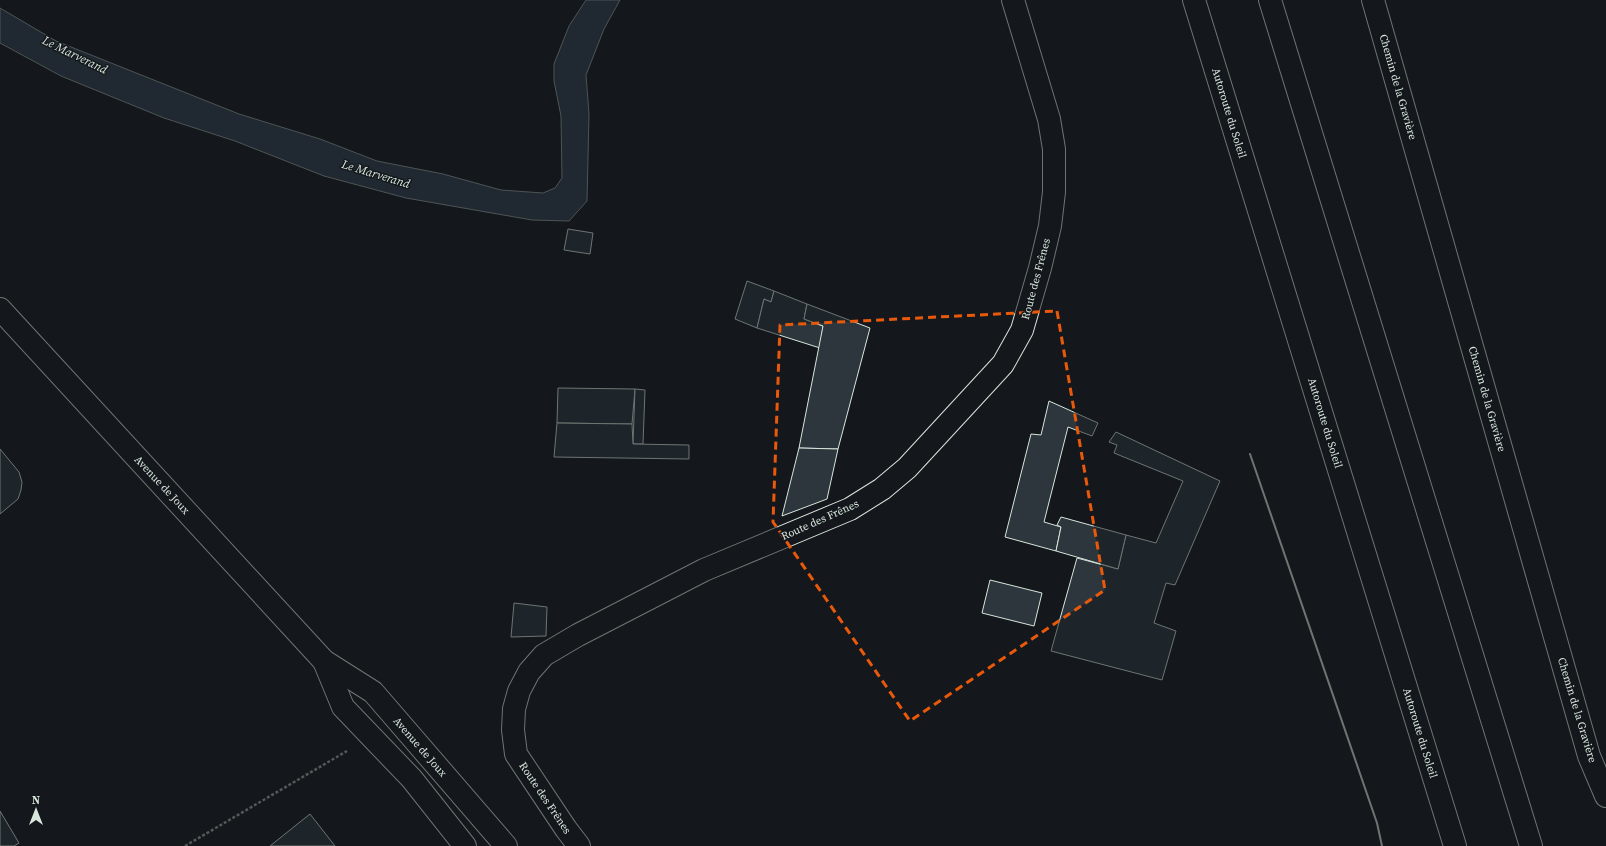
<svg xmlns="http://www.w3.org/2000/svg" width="1606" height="846" font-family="'Source Serif 4',serif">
<rect width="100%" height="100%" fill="#14181c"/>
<polygon fill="#2f3f4d" stroke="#939e99" points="586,0 620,0 604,29 586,75 589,114 587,201 569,221 532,220 406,198 324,176 235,141 164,118 61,76 0,43 0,8 56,41 239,114 320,139 377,161 443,174 501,190 543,193 555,188 562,178 561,116 554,81 554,64 569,26"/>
<g fill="#2c363c" stroke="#d8e6dc">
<polygon points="568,229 593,233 590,254 564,250"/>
<polygon points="747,281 774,291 771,302 764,299 757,328 735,319"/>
<polygon points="774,291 807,304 804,319 823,326 820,348 757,328 764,299 771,302"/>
<polygon points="807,304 870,328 838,449 799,448 823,326 804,319"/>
<polygon points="558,388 635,389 632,424 557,423"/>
<polygon points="635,389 645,390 643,444 633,444"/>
<polygon points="1049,401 1098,423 1092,436 1068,427 1044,522 1061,527 1056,551 1005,537 1031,434 1041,435"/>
<polygon points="557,423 632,424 633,444 689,445 689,459 554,457"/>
<polygon points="1116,432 1220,481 1175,585 1166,583 1154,623 1176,631 1162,680 1051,651 1077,558 1118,569 1126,535 1156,543 1183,481 1114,453 1117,445 1109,442"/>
<polygon points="799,448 838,449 827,499 782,516"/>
<polygon points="0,449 19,472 22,482 21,490 18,499 0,514"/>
<polygon points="1061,517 1126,535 1118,569 1056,551 1061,527 1057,525"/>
<polygon points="990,580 1042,593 1034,626 982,613"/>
<polygon points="514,603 547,607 546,636 511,637"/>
<polygon points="0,811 19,843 14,846 0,846"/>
<polygon points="310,814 335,846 270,846"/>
</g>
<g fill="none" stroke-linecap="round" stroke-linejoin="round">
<g stroke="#d8e6dc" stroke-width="24">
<g id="minor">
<polyline points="1373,0 1589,756 1606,796"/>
<polyline points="579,846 566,829 516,754 513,730 514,709 519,691 529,672 544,655 578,635 704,570 850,509 882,489 907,468 1003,364 1022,330 1040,268 1050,226 1054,192 1054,149 1049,119 1013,0"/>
</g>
</g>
<g stroke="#d8e6dc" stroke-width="24">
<g id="primary">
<polyline points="0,309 324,661 373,692 506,846"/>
<polyline points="324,661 343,707 412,779 465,846"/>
</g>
</g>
<g stroke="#d8e6dc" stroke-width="24">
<g id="motorway">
<polyline points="1194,0 1455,846"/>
<polyline points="1270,0 1531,846"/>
</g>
</g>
<polyline stroke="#9da8a2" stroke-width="2.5" stroke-dasharray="3 2" stroke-linecap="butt" points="185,846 347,751"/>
<use href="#minor" stroke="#14181c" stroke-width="22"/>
<use href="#primary" stroke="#14181c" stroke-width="22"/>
<use href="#motorway" stroke="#14181c" stroke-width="22"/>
<polyline stroke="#d8e6dc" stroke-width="2" points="1250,454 1377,823 1382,846"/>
</g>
<path d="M0 0H1606V846H0ZM 1057,311 L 1105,590 L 910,721 L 773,522 L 780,325 Z" fill="#14181c" fill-opacity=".55" fill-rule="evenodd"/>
<path fill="none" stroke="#e8590c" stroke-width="3" stroke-dasharray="8 5" stroke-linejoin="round" d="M 1057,311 L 1105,590 L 910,721 L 773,522 L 780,325 Z"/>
<g text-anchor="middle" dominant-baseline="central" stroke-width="3" stroke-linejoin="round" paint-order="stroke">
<g font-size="11" fill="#d8e6dc" stroke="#14181c">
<text transform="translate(1398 87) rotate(74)">Chemin de la Gravière</text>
<text transform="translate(1229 113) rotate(73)">Autoroute du Soleil</text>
<text transform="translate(1036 279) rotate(-75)">Route des Frênes</text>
<text transform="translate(1487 399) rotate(74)">Chemin de la Gravière</text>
<text transform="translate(1325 423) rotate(73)">Autoroute du Soleil</text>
<text transform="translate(162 485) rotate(47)">Avenue de Joux</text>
<text transform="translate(820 520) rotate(-24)">Route des Frênes</text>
<text transform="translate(1577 710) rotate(73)">Chemin de la Gravière</text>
<text transform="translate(1420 733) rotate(73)">Autoroute du Soleil</text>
<text transform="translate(420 747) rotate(49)">Avenue de Joux</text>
<text transform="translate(545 798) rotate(56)">Route des Frênes</text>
</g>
<g font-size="12" font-style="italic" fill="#d8e6dc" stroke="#14181c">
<text transform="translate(75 55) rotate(26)">Le Marverand</text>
<text transform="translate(376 174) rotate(17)">Le Marverand</text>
</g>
</g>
<g transform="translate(36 810)" stroke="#14181c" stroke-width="3" paint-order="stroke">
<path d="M0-3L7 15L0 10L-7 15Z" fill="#d8e6dc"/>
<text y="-6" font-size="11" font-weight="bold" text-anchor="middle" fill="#d8e6dc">N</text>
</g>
</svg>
